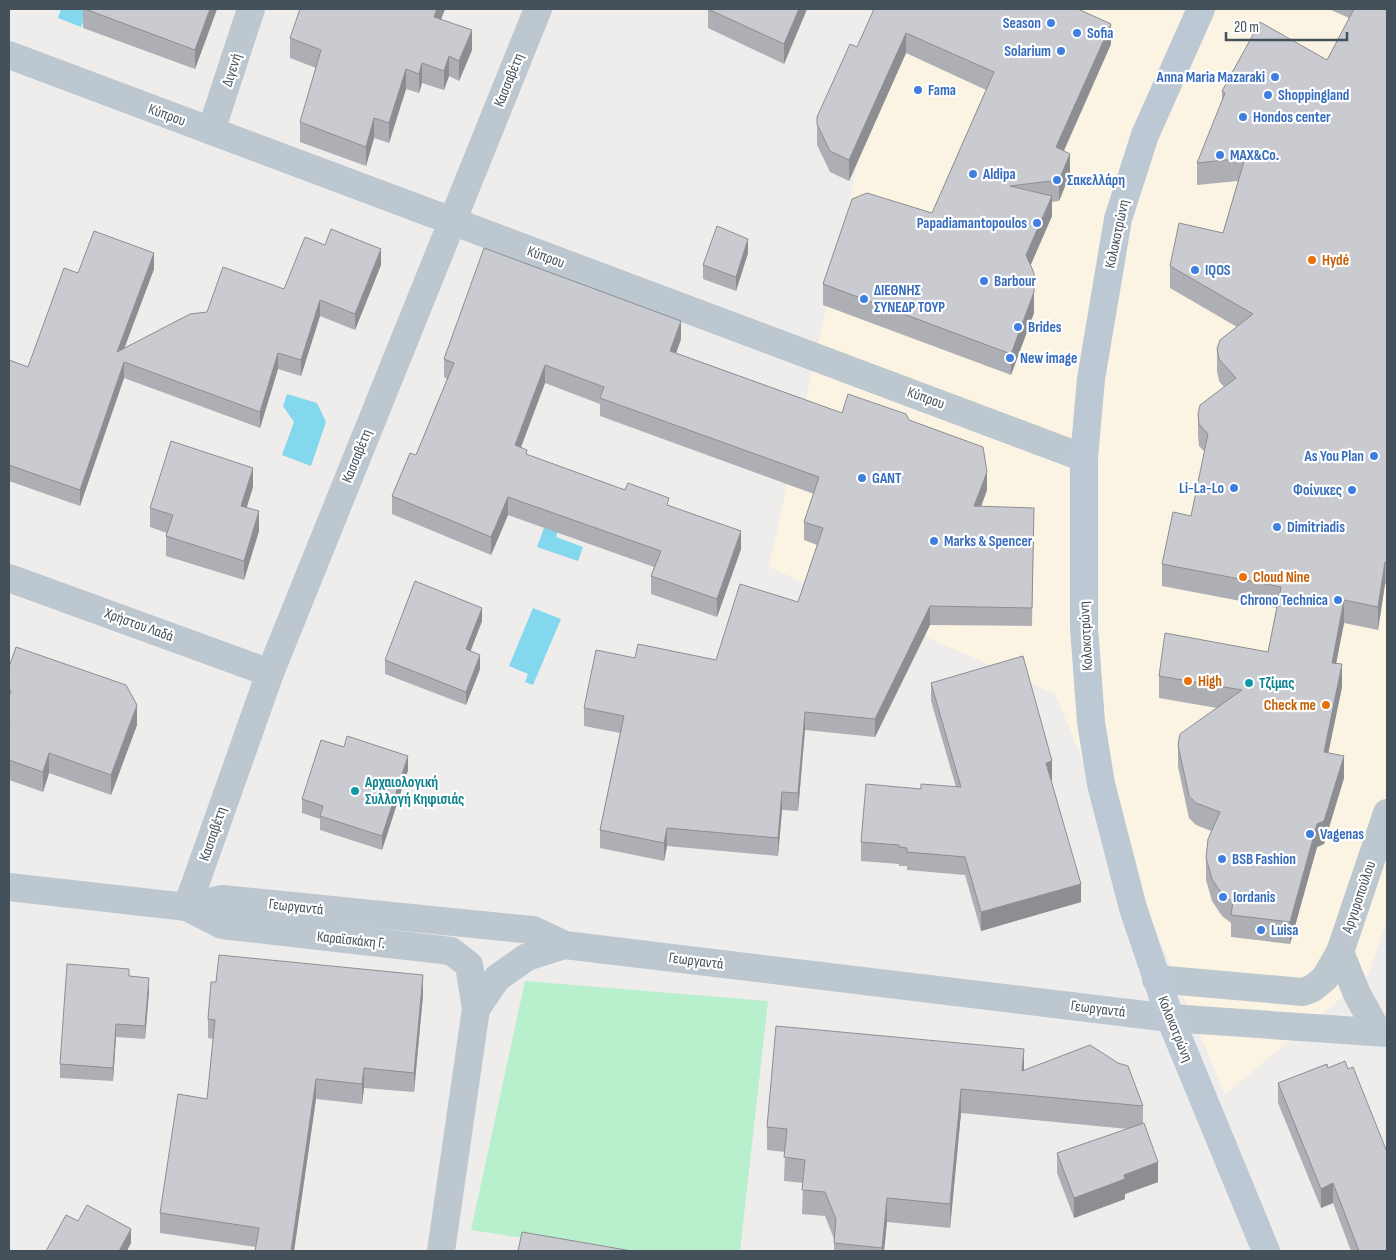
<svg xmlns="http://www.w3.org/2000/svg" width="1396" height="1260" font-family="'Sofia Sans Condensed',sans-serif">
<rect width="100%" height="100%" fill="#efecec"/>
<polygon fill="#fcf4e3" points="892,9 1387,9 1387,919 1368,976 1225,1094 1055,694 769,567"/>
<polygon fill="#b8efcd" points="525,981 768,1001 740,1251 605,1251 471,1230"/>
<g fill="#84d8ed">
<polygon points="61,9 88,9 81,27 58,18"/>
<polygon points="287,394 317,403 326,422 311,466 282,455 294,422 283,406"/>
<polygon points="549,514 562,519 556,537 583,547 578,561 537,547"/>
<polygon points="533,608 561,619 533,685 525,682 528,674 509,666"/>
</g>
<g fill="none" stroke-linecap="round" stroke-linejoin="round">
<g stroke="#bcc7cf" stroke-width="28">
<polyline points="9,55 1084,458"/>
<polyline points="211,131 251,9"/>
<polyline points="9,578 270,673"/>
<polyline points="9,887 187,907 222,899 533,930 565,945 1170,1018 1387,1033"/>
<polyline points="187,907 270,673 538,9"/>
<polyline points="187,907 222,925 451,951 469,965 476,1009 441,1251"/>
<polyline points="1340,952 1357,994 1378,1032"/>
<polyline points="1156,979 1303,992 1313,988 1325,978 1340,952 1387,813"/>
<polyline points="476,1009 497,978 527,957 565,945"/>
</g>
<polyline stroke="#bcc8d4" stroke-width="28" points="1201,9 1145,135 1118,219 1091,379 1084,458 1084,627 1091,722 1101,784 1133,908 1170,1018 1266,1251"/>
</g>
<g fill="#adafb4">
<polygon points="83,9 217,9 195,69 83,28"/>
<polygon points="445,9 441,20 472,50 459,81 449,76 444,90 422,83 419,93 406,89 389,143 374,138 366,166 300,142 300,122 316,68 290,58 290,38"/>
<polygon points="708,9 807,9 784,64 708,28"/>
<polygon points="874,9 1111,44 1064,151 1070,174 1059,201 1052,202 1052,216 1030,265 1034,313 1011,375 823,305 823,284 932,213 986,90 906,53 849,181 830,172 817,145 817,117 857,47"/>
<polygon points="1329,9 1387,9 1387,585 1385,584 1378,630 1344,623 1336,663 1342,687 1328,752 1344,778 1324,844 1317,847 1290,944 1231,937 1231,923 1222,916 1212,901 1206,880 1206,858 1211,831 1196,825 1189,818 1178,767 1178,745 1217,708 1159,698 1159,676 1268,652 1277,608 1162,586 1162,564 1191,516 1205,452 1199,446 1198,436 1198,414 1224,387 1219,381 1217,371 1217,349 1237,327 1170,288 1170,266 1223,233 1238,181 1197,185 1197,163 1222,102 1222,91 1327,60 1349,18"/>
<polygon points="325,245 381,265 355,330 320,316 301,376 278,369 260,428 124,378 80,506 9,481 9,360 28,367 78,273 154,269 124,348 207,312 284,289"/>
<polygon points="748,253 736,291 703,279 703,265"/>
<polygon points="681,339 676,353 842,413 909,420 987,490 981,507 1034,508 1032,626 930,625 875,737 805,730 798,811 782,810 778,856 667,846 664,861 600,848 600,830 620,733 584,726 584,708 635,658 716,660 798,602 817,545 804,540 804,522 814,494 600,416 600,404 545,383 521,447 527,455 669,506 741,549 717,617 651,594 651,576 654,567 508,515 491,555 392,514 392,496 416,455 447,379 444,377 444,359"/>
<polygon points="253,487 247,507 259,531 244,580 166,556 166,536 167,533 150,527 150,508"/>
<polygon points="482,621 470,651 480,669 466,705 385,674 385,660"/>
<polygon points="9,667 137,725 111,795 49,773 43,792 9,780"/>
<polygon points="931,683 1052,780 1051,780 1081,902 981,931 965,875 907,870 907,866 899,866 899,864 861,861 861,842 921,789 956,787 931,701"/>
<polygon points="408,770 382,850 320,830 320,819 302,813 302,799"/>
<polygon points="129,976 149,992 145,1039 116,1037 113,1081 60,1078 60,1064"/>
<polygon points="423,995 414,1092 364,1088 362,1104 316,1099 294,1251 255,1251 256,1247 160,1233 160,1213 207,1099 213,1039 208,1038 208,1019"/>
<polygon points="1024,1070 1143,1106 1143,1123 1158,1182 1125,1194 1125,1199 1074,1218 1057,1173 1057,1153 1128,1129 961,1113 950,1228 887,1222 884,1251 834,1251 834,1239 825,1216 802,1214 803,1183 784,1181 785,1152 767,1150 767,1127"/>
<polygon points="1278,1083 1387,1251 1351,1251 1333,1203 1321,1208 1278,1103"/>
</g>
<g fill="#8d8e92">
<polygon points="210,9 217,9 195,69 195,50"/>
<polygon points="437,9 445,9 434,37 434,17"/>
<polygon points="799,9 807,9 784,64 784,44"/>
<polygon points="1111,24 1111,44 1056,168 1056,147"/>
<polygon points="472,30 472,50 459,81 459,61"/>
<polygon points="906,33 906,53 849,181 849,160"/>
<polygon points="449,56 449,76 444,90 444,71"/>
<polygon points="422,63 422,83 419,93 419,74"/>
<polygon points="406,69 406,89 389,143 389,123"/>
<polygon points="374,118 374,138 366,166 366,147"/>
<polygon points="1070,154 1070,174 1059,201 1059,180"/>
<polygon points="1052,196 1052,216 1026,276 1026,255"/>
<polygon points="748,239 748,253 736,291 736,277"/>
<polygon points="381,249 381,265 355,330 355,314"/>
<polygon points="154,253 154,269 117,368 117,352"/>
<polygon points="1034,292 1034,313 1011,375 1011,354"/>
<polygon points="320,300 320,316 301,376 301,360"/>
<polygon points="681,321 681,339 670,370 670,351"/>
<polygon points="278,353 278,369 260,428 260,412"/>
<polygon points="124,362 124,378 80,506 80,490"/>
<polygon points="545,365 545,383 515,463 515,445"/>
<polygon points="253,468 253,487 241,525 241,506"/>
<polygon points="987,472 987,490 974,525 974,506"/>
<polygon points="508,497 508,515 491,555 491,537"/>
<polygon points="259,511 259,531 244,580 244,561"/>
<polygon points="741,531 741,549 717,617 717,599"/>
<polygon points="1385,562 1385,584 1378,630 1378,607"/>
<polygon points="1344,600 1344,623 1332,685 1332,663"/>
<polygon points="930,606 930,625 875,737 875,719"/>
<polygon points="482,608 482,621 466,663 466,649"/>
<polygon points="480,655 480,669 466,705 466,692"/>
<polygon points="1342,664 1342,687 1324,774 1324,752"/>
<polygon points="137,705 137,725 111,795 111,775"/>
<polygon points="805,712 805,730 798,811 798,793"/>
<polygon points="49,753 49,773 43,792 43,772"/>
<polygon points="408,756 408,770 382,850 382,836"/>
<polygon points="1344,756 1344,778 1324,844 1317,847 1290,944 1290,922 1317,824"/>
<polygon points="1052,761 1052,780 1046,781 1046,763"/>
<polygon points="782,792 782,810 778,856 778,838"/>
<polygon points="667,828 667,846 664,861 664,843"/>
<polygon points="1081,884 1081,902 981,931 981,912"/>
<polygon points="423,975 423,995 414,1092 414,1073"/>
<polygon points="149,978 149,992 145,1039 145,1026"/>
<polygon points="10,995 10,1014 9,1017 9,999"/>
<polygon points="116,1024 116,1037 113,1081 113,1068"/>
<polygon points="1024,1049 1024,1073 1022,1071"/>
<polygon points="364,1068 364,1088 362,1104 362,1084"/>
<polygon points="316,1079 316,1099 294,1251 291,1251"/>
<polygon points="961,1089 961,1113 950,1228 950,1204"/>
<polygon points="1158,1162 1158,1182 1125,1194 1125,1199 1074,1218 1074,1198 1124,1175"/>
<polygon points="1333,1183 1333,1203 1321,1208 1321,1189"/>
<polygon points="887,1198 887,1222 884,1251 882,1251"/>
<polygon points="131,1229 131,1243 127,1251 119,1251"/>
</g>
<g fill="#c9cbd1" stroke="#8d8e92">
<polygon points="85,9 210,9 195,50"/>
<polygon points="300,9 437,9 434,17 472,30 459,61 449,56 444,71 422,63 419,74 406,69 389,123 374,118 366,147 300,122 321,50 290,38"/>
<polygon points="708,9 799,9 784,44"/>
<polygon points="874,9 1078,9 1111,24 1056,147 1070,154 1059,180 1010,186 1052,196 1026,255 1034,273 1034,292 1011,354 823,284 852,199 867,193 932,213 994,72 906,33 849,160 830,151 817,124 817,117 850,44 857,47"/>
<polygon points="1354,9 1387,9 1387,562 1385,562 1378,607 1344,600 1332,663 1342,664 1324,752 1344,756 1324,821 1317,824 1290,922 1231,915 1233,902 1222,894 1212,879 1206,858 1208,839 1220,812 1196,803 1189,796 1178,745 1180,734 1242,690 1159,676 1165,633 1268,652 1281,587 1162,564 1173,512 1191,516 1208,434 1199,424 1198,414 1200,405 1236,378 1219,359 1217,349 1220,340 1253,314 1170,266 1179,223 1223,233 1245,158 1197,163 1225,93 1222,91 1260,22 1327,60"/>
<polygon points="717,226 748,239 736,277 703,265"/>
<polygon points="331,229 381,249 355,314 320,300 301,360 278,353 260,412 124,362 80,490 9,465 9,360 28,367 64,268 78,273 94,231 154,253 117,352 190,314 207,312 223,267 284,289 305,237 325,245"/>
<polygon points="484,248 681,321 670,351 842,413 848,394 906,414 909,420 983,447 987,472 974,506 1034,508 1032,608 930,606 875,719 805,712 798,793 782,792 778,838 667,828 664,843 600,830 624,716 584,708 596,650 635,658 638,644 716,660 740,584 798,602 823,528 804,522 819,477 600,398 604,387 545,365 515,445 527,450 526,454 625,490 628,483 669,498 667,505 741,531 717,599 651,576 661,551 508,497 491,537 392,496 410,453 416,455 454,363 444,359"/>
<polygon points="171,441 253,468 241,506 259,511 244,561 166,536 173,515 150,508"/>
<polygon points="415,581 482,608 466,649 480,655 466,692 385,660"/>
<polygon points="16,647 126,685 137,705 111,775 49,753 43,772 9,760 9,725 10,723 9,723 9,696 11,691 9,690 9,667"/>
<polygon points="1023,656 1052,761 1046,763 1081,884 981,912 965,857 907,852 907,848 899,847 899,845 861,842 866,784 921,789 921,784 961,787 931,683"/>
<polygon points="347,736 408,756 382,836 320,816 323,806 302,799 321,740 344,747"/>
<polygon points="219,955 423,975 414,1073 364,1068 362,1084 316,1079 291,1251 255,1251 259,1228 160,1213 178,1094 207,1099 215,1020 208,1019 211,982 216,982"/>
<polygon points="67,964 129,969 129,976 149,978 145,1026 116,1024 113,1068 60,1064"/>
<polygon points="776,1026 1024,1049 1022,1071 1090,1045 1118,1063 1128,1066 1143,1106 961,1089 950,1204 887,1198 882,1248 834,1243 836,1219 825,1192 802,1190 805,1160 784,1157 787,1129 767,1127"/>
<polygon points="1345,1061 1348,1069 1353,1067 1387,1152 1387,1251 1359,1251 1333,1183 1321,1189 1278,1083 1327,1064 1328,1068"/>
<polygon points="1144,1123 1158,1162 1124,1175 1125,1179 1074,1198 1057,1153"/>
<polygon points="87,1205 131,1229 119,1251 46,1251 66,1215 78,1221"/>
<polygon points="522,1232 632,1251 518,1251"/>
</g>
<g fill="#3f7fe0" stroke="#fff" stroke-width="2">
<circle cx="1051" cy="23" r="5"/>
<circle cx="1077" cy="33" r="5"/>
<circle cx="1061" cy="51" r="5"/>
<circle cx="1275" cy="77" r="5"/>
<circle cx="918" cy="90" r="5"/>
<circle cx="1268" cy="95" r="5"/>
<circle cx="1243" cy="117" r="5"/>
<circle cx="1220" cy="155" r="5"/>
<circle cx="973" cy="174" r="5"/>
<circle cx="1057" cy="180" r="5"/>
<circle cx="1037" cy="223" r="5"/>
<circle cx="1195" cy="270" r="5"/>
<circle cx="984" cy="281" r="5"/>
<circle cx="864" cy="299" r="5"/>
<circle cx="1018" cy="327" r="5"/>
<circle cx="1010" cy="358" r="5"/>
<circle cx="1374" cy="456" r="5"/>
<circle cx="862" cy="478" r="5"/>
<circle cx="1234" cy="488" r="5"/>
<circle cx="1352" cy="490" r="5"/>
<circle cx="1277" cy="527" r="5"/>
<circle cx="934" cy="541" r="5"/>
<circle cx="1338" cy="600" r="5"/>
<circle cx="1310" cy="834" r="5"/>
<circle cx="1222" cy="859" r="5"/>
<circle cx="1223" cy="897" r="5"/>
<circle cx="1261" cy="930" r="5"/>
</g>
<g fill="#e8710a" stroke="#fff" stroke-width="2">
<circle cx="1312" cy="260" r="5"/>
<circle cx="1243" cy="577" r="5"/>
<circle cx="1188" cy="681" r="5"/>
<circle cx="1326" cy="705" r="5"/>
</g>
<g fill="#0f9aa8" stroke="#fff" stroke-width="2">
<circle cx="1249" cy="683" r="5"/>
<circle cx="355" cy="791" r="5"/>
</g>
<g text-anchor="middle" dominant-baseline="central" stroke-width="4.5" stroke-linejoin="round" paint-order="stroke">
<g font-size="15" font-weight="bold" fill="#366cbe" stroke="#fff" text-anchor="start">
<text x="1041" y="23" text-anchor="end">Season</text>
<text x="1087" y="33">Sofia</text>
<text x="1051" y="51" text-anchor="end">Solarium</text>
<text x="1265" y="77" text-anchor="end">Anna Maria Mazaraki</text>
<text x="928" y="90">Fama</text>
<text x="1278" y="95">Shoppingland</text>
<text x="1253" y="117">Hondos center</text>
<text x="1230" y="155">MAX&amp;Co.</text>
<text x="983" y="174">Aldipa</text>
<text x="1067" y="180">Σακελλάρη</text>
<text x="1027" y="223" text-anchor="end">Papadiamantopoulos</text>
<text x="1205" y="270">IQOS</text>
<text x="994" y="281">Barbour</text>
<text x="874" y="290">ΔΙΕΘΝΗΣ<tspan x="874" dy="17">ΣΥΝΕΔΡ ΤΟΥΡ</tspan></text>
<text x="1028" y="327">Brides</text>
<text x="1020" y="358">New image</text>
<text x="1364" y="456" text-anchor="end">As You Plan</text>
<text x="872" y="478">GANT</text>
<text x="1224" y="488" text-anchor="end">Li-La-Lo</text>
<text x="1342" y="490" text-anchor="end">Φοίνικες</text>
<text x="1287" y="527">Dimitriadis</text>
<text x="944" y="541">Marks &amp; Spencer</text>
<text x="1328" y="600" text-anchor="end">Chrono Technica</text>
<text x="1320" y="834">Vagenas</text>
<text x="1232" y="859">BSB Fashion</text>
<text x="1233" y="897">Iordanis</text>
<text x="1271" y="930">Luisa</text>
</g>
<g font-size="15" fill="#44505a" stroke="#fff">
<text transform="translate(232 70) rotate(-72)">Διγενή</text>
<text transform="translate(509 80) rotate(-68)">Κασσαβέτη</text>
<text transform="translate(167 115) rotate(20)">Κύπρου</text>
<text transform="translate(1117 234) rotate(-78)">Κολοκοτρώνη</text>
<text transform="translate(546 257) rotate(20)">Κύπρου</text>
<text transform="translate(926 398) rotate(20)">Κύπρου</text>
<text transform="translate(357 456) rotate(-68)">Κασσαβέτη</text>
<text transform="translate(139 625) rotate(20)">Χρήστου Λαδά</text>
<text transform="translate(1086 636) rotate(-93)">Κολοκοτρώνη</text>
<text transform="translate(213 834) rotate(-71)">Κασσαβέτη</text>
<text transform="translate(1359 897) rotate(-71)">Αργυροπούλου</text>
<text transform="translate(296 907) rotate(6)">Γεωργαντά</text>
<text transform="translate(351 940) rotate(6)">Καραϊσκάκη Γ.</text>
<text transform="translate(696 961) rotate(7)">Γεωργαντά</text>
<text transform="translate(1098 1009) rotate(7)">Γεωργαντά</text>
<text transform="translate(1175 1029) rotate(68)">Κολοκοτρώνη</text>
</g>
<g font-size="15" font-weight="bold" fill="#c56008" stroke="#fff" text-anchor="start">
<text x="1322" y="260">Hydé</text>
<text x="1253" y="577">Cloud Nine</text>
<text x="1198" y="681">High</text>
<text x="1316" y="705" text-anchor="end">Check me</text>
</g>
<g font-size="15" font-weight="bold" fill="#0d838f" stroke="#fff" text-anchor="start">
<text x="1259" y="683">Τζίμας</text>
<text x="365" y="782">Αρχαιολογική<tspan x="365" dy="17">Συλλογή Κηφισιάς</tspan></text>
</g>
</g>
<rect width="1396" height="1260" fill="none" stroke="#44505a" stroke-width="20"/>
<path d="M1226 32v8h121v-8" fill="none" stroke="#44505a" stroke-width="2.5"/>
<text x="1234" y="32" font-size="15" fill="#44505a" stroke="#ffffff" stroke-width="4" paint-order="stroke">20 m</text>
</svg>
